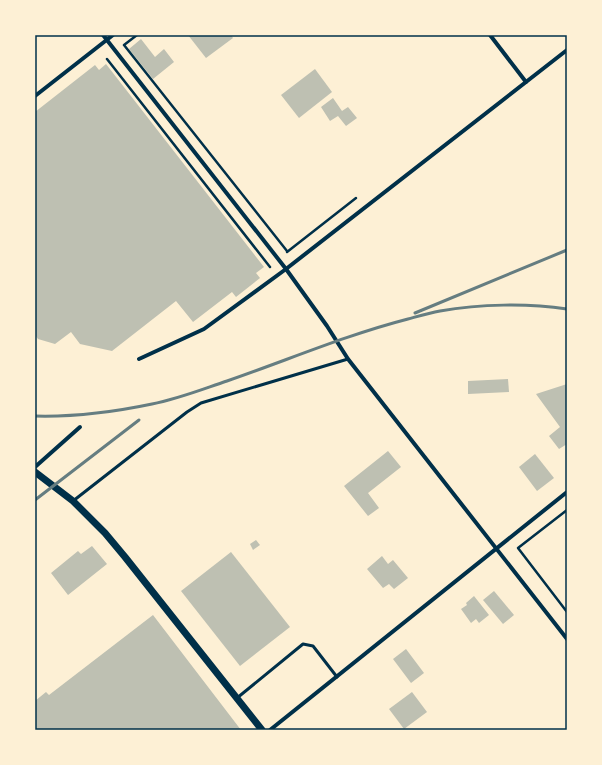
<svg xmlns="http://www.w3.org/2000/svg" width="602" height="765" font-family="'Source Sans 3',sans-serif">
<rect width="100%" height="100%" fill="#fdf0d5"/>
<g fill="#bec0b2">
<polygon points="188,35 231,35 233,38 206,58"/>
<polygon points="141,39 155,57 164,49 174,62 153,79 129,49"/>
<polygon points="106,64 264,267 256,273 260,278 236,297 232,292 193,322 176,301 112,351 80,344 71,332 55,344 38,339 35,335 35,112 95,65 99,70"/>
<polygon points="315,69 332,92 299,118 281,95"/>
<polygon points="333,98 342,111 348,107 357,118 346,126 338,116 330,121 321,107"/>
<polygon points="508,379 509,392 468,394 468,381"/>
<polygon points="567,384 567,444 559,449 549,436 560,427 536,394"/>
<polygon points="388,451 401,467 368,493 379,508 368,516 344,486"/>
<polygon points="535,454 554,478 537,491 519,467"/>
<polygon points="256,540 260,545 253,550 250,544"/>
<polygon points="92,546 107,564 68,595 51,573 78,551 81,554"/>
<polygon points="231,552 290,627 240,666 181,591"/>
<polygon points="382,556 388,564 393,560 408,578 394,589 389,584 383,588 367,569"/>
<polygon points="494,591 514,615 503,624 483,600"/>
<polygon points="474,596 489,615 479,623 476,619 471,623 461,609 467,605 466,603"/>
<polygon points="153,615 241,730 35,730 35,701 46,692 49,695"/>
<polygon points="406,649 424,673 411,683 393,659"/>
<polygon points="412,692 427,712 404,729 389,709"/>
</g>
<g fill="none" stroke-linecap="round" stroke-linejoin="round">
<g stroke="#003049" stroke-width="2.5">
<polyline points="137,35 124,45 287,251"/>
<polyline points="107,59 270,267"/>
<polyline points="287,252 356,198"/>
<polyline points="567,510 518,548 567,612"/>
</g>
<g stroke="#003049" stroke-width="3">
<polyline points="73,501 187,412 201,403 348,359"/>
<polyline points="237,698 303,644 313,646 337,677"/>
</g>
<g stroke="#003049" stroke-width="4">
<polyline points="103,35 286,269 327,326 348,359 567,639"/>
<polyline points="490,35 526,82"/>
<polyline points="35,96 113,35"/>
<polyline points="139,359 204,329 286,269 567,50"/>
<polyline points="35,467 80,427"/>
<polyline points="270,730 567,492"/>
</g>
<polyline stroke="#003049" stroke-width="7" points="35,472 73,501 105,533 125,557 262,730"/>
<g stroke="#657d81" stroke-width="3">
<polyline points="415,313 567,250"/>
<path d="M 35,416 C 74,417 114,412 152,404 C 178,399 203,389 227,381 C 288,360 346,335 408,319 C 419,316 429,313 440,311 C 480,304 527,303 567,309"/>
<polyline points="35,500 139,420"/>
</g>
</g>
<rect width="602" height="765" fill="none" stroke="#fdf0d5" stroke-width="72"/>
<rect x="36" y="36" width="530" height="693" fill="none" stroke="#003049" stroke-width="1.5"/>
</svg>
